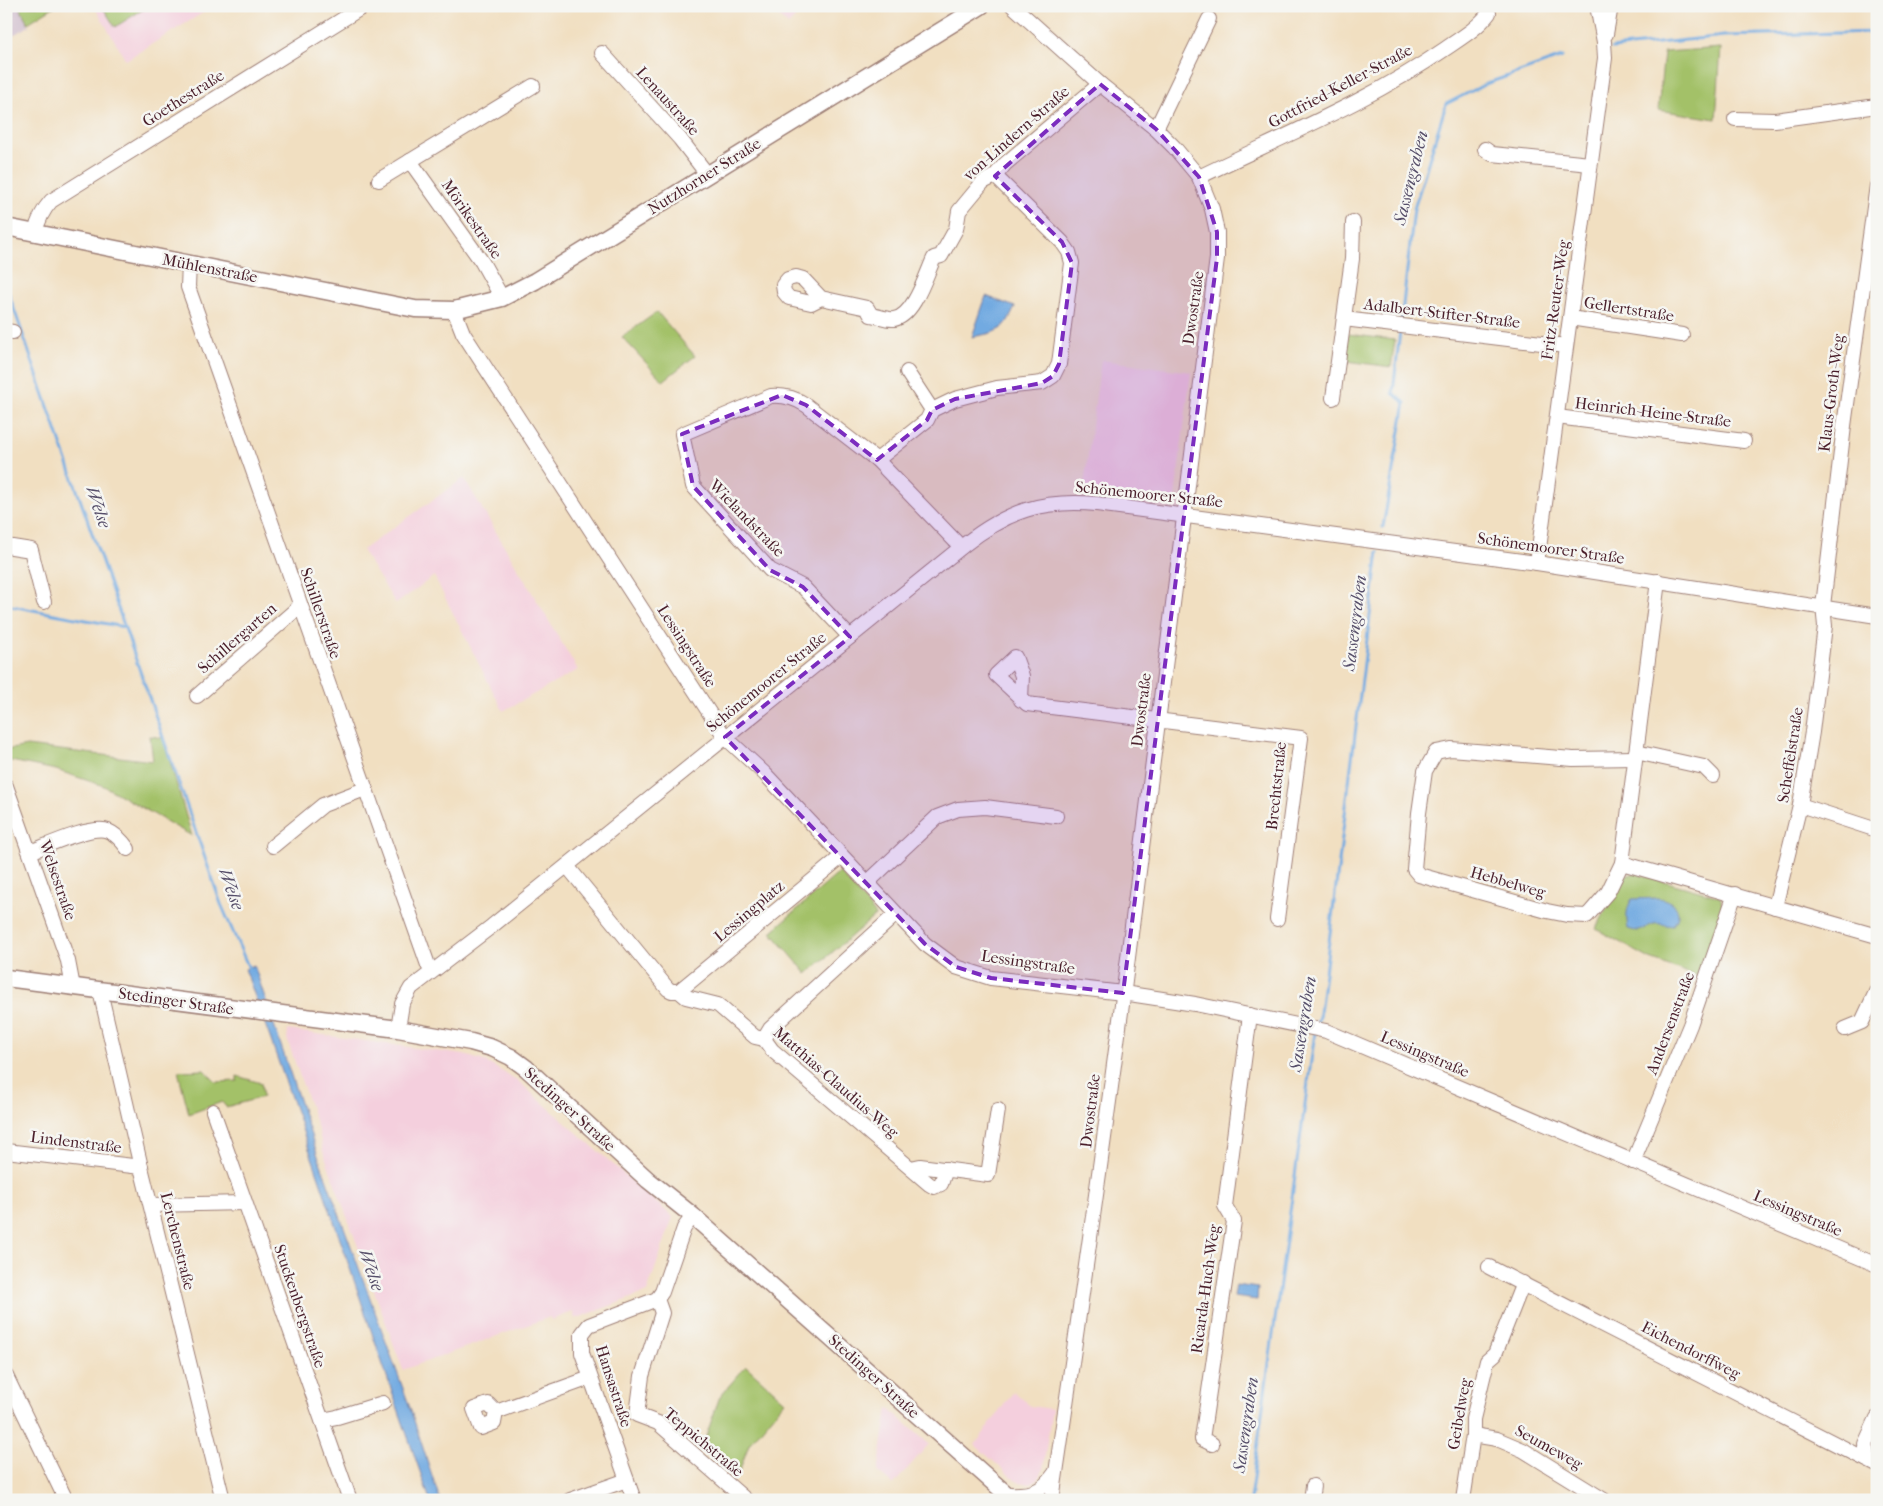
<svg xmlns="http://www.w3.org/2000/svg" width="1883" height="1506" font-family="'IM FELL French Canon',serif">
<rect width="100%" height="100%" fill="#f6f6f2"/>
<filter id="ink" filterUnits="userSpaceOnUse"><feTurbulence type="fractalNoise" baseFrequency=".02" numOctaves="2"/><feDisplacementMap in="SourceGraphic" scale="10" xChannelSelector="R" yChannelSelector="G"/><feConvolveMatrix kernelMatrix="1 2 1 2 8 2 1 2 1" color-interpolation-filters="sRGB"/></filter>
<filter id="wash" filterUnits="userSpaceOnUse"><feTurbulence type="fractalNoise" baseFrequency=".0096" numOctaves="4" result="noise"/><feDisplacementMap in="SourceGraphic" scale="20" xChannelSelector="R" yChannelSelector="G"/><feGaussianBlur stdDeviation="1.12" result="paint"/><feColorMatrix in="noise" values="0 0 0 0 0 0 0 0 0 0 0 0 0 0 0 0 0 1.4 0 .05"/><feComposite in="paint" operator="in"/></filter>
<g filter="url(#wash)">
<rect width="100%" height="100%" fill="#f1dfc1"/>
<g fill="#f4cfdd">
<polygon points="94,6 214,6 126,60"/>
<polygon points="768,6 807,6 788,25"/>
<polygon points="1101,360 1191,372 1174,504 1083,492"/>
<polygon points="464,478 578,670 503,711 434,576 396,604 362,550"/>
<polygon points="288,1030 464,1055 484,1061 517,1080 673,1217 647,1292 575,1319 573,1312 551,1320 550,1317 403,1370 323,1151 319,1132 287,1039"/>
<polygon points="1014,1391 1030,1406 1052,1409 1043,1469 1038,1478 1030,1484 1016,1481 975,1445"/>
<polygon points="888,1408 929,1444 893,1485 878,1472"/>
</g>
<polygon fill="#d0bdcd" points="6,6 19,6 29,26 6,39"/>
<g fill="#a3c168" stroke="#76704a">
<polygon points="19,6 55,6 28,23"/>
<polygon points="102,6 146,6 147,7 115,27"/>
<polygon points="1721,48 1716,119 1658,110 1664,52"/>
<polygon points="657,312 695,356 663,381 622,337"/>
<polygon points="1348,334 1395,340 1391,367 1347,361"/>
<polygon points="150,736 163,738 192,836 104,786 56,770 6,760 6,750 27,746 153,761"/>
<polygon points="840,872 876,915 807,974 771,932"/>
<path d="M 1635,873 L 1720,897 C 1729,918 1710,957 1702,978 L 1650,959 L 1596,929 L 1622,879 L 1626,876 Z"/>
<polygon points="204,1070 216,1082 237,1081 237,1076 261,1083 263,1097 226,1107 222,1102 189,1114 178,1071"/>
<polygon points="746,1366 785,1401 749,1444 739,1472 704,1442 720,1396"/>
</g>
<g fill="#72aae1" stroke="#5e6486">
<path d="M 986,296 L 1015,307 C 1004,332 998,332 972,337 Z"/>
<path d="M 1658,898 C 1674,900 1686,913 1672,926 C 1666,925 1656,922 1651,925 C 1640,930 1641,933 1628,929 C 1626,917 1626,908 1632,899 Z"/>
<path d="M 254,965 L 318,1156 L 408,1402 L 440,1500 L 430,1500 C 367,1323 310,1145 245,969 Z"/>
<polygon points="1236,1285 1258,1288 1257,1300 1234,1297"/>
</g>
<g fill="none" stroke-linecap="round" stroke-linejoin="round">
<g stroke="#72aae1" stroke-width="3">
<polyline points="1612,48 1724,36 1877,32"/>
<polyline points="6,286 221,904 250,971"/>
<polyline points="1401,322 1414,209 1446,104 1488,83 1562,57"/>
<polyline points="1383,527 1405,403 1393,393 1400,331"/>
<polyline points="6,605 124,627"/>
<polyline points="1316,1026 1320,1013 1378,552"/>
<polyline points="1250,1500 1315,1032"/>
</g>
</g>
</g>
<g filter="url(#ink)">
<g fill="none" stroke-linecap="round" stroke-linejoin="round">
<g stroke="#9e7f76" stroke-width="16">
<g id="minor">
<path d="M 1013,6 L 1100,84 L 1156,129 L 1174,147 L 1199,177 L 1212,209 L 1217,232 L 1217,258 C 1184,501 1155,745 1124,989 C 1102,1159 1077,1330 1052,1500"/>
<polyline points="1606,34 1611,6"/>
<polyline points="602,53 680,139 707,174"/>
<polyline points="1735,119 1775,120 1877,106"/>
<polyline points="1156,129 1209,19"/>
<polyline points="1485,149 1492,154 1590,164"/>
<polyline points="410,161 482,262 502,298"/>
<path d="M 1199,177 C 1281,137 1370,101 1445,49 C 1461,38 1478,28 1489,13"/>
<polyline points="379,180 533,86"/>
<path d="M 35,233 C 38,220 42,211 51,201 L 364,6"/>
<polyline points="189,264 188,287 428,965 432,971"/>
<path d="M 821,298 L 811,303 L 789,298 L 784,292 L 783,285 L 788,279 L 796,277 L 803,279 L 821,298 L 867,308 L 871,315 C 878,316 887,320 894,319 C 914,316 926,275 934,258 L 941,256 L 956,229 L 959,211 L 983,182 L 995,176 L 1005,164 L 1100,84"/>
<polyline points="454,310 463,333 725,737 765,774 925,944 956,967 991,978 1123,993 1195,1004 1326,1031 1877,1265"/>
<polyline points="1570,318 1682,335"/>
<polyline points="1344,319 1566,346"/>
<polyline points="6,331 13,332"/>
<polyline points="907,372 932,410"/>
<polyline points="1333,398 1352,259 1353,222"/>
<polyline points="1557,417 1744,441"/>
<polyline points="877,460 927,420 932,410 955,399 997,388 1042,383 1053,376 1059,364 1072,263 1069,252 1062,242 995,176"/>
<polyline points="6,546 31,550 44,602"/>
<polyline points="1537,563 1605,58 1604,42 1597,6"/>
<path d="M 850,637 L 803,587 L 770,570 L 693,486 L 682,434 L 771,396 C 785,395 795,398 806,405 L 877,460 L 961,547"/>
<polyline points="197,696 300,606"/>
<polyline points="1021,700 1022,676 1015,657 996,675 1027,704 1301,738 1277,919"/>
<polyline points="1636,752 1704,767 1713,776"/>
<polyline points="1635,758 1573,759 1451,749 1436,752 1425,771 1419,813 1414,869 1419,875 1547,911 1567,915 1587,916 1608,892 1622,863 1877,936"/>
<polyline points="6,786 68,961 73,987"/>
<polyline points="1800,805 1877,830"/>
<polyline points="273,846 323,805 365,789"/>
<path d="M 30,852 C 46,846 93,824 108,831 C 116,834 123,842 128,849"/>
<polyline points="1622,863 1658,581"/>
<polyline points="567,866 668,989 672,991 679,991 686,997 718,1005 755,1037 764,1039 772,1050 929,1184 934,1187 941,1184 946,1169"/>
<polyline points="867,883 937,817 958,809 985,807 1056,816"/>
<polyline points="1775,907 1800,805 1812,732 1825,626 1823,606 1844,426 1877,185"/>
<polyline points="100,991 141,1167 223,1500"/>
<polyline points="679,991 841,857"/>
<path d="M 398,1029 L 402,1004 L 411,988 L 492,926 L 964,545 C 1007,511 1042,499 1097,504 L 1537,563 L 1877,616"/>
<polyline points="1845,1029 1862,1022 1877,990"/>
<polyline points="764,1039 770,1029 896,914"/>
<polyline points="213,1111 350,1500"/>
<polyline points="6,1151 141,1167"/>
<polyline points="1633,1162 1690,1025 1735,894"/>
<polyline points="911,1168 920,1166 988,1175 998,1110"/>
<polyline points="151,1205 245,1203"/>
<polyline points="1489,1267 1877,1465"/>
<polyline points="657,1299 662,1313 642,1376 637,1415 658,1423 746,1500"/>
<polyline points="6,1376 66,1500"/>
<polyline points="496,1412 494,1423 481,1428 474,1409 488,1404 496,1412 590,1378"/>
<polyline points="322,1420 337,1417 383,1403"/>
<polyline points="1473,1435 1497,1439 1523,1450 1604,1500"/>
<polyline points="1212,1444 1202,1439 1234,1221 1225,1206 1250,1015"/>
<polyline points="1868,1460 1865,1444 1877,1418"/>
<path d="M 1007,1494 C 1031,1495 1041,1493 1055,1473"/>
<polyline points="570,1500 627,1480"/>
<polyline points="634,1500 582,1353 582,1334 589,1325 657,1299 662,1292 684,1228 693,1216"/>
<polyline points="1311,1500 1313,1486"/>
<polyline points="1463,1500 1473,1435 1473,1419 1487,1361 1495,1354 1523,1283"/>
</g>
</g>
<g stroke="#9e7f76" stroke-width="19">
<g id="major">
<polyline points="6,227 415,309 454,310 502,298 535,281 981,6"/>
<polyline points="6,978 398,1029 471,1042 492,1048 511,1057 526,1068 648,1180 693,1216 1013,1500"/>
</g>
</g>
<use href="#minor" stroke="#fff" stroke-width="14"/>
<use href="#major" stroke="#fff" stroke-width="16"/>
</g>
</g>
<path fill="#7b2cbf" fill-opacity="0.2" stroke="#7b2cbf" stroke-width="4" stroke-dasharray="10 6" stroke-linejoin="round" d="M 1100,84 L 1156,129 L 1199,177 L 1217,232 L 1217,258 L 1123,993 L 991,978 L 956,967 L 925,944 L 725,737 L 850,637 L 803,587 L 770,570 L 693,486 L 682,434 L 782,395 L 806,405 L 877,460 L 927,420 L 932,410 L 955,399 L 1042,383 L 1053,376 L 1059,364 L 1072,263 L 1062,242 L 995,176 Z"/>
<g text-anchor="middle" dominant-baseline="central" stroke-width="5" stroke-linejoin="round" paint-order="stroke">
<g font-size="16" fill="#4a1f2b" stroke="#f6f6f2">
<text transform="translate(1340 86) rotate(-28)">Gottfried-Keller-Straße</text>
<text transform="translate(183 98) rotate(-32)">Goethestraße</text>
<text transform="translate(668 101) rotate(48)">Lenaustraße</text>
<text transform="translate(1016 133) rotate(-41)">von-Lindern-Straße</text>
<text transform="translate(704 176) rotate(-32)">Nutzhorner Straße</text>
<text transform="translate(472 219) rotate(55)">Mörikestraße</text>
<text transform="translate(210 268) rotate(11)">Mühlenstraße</text>
<text transform="translate(1555 300) rotate(-82)">Fritz-Reuter-Weg</text>
<text transform="translate(1193 308) rotate(-82)">Dwostraße</text>
<text transform="translate(1629 309) rotate(9)">Gellertstraße</text>
<text transform="translate(1442 313) rotate(7)">Adalbert-Stifter-Straße</text>
<text transform="translate(1831 393) rotate(-83)">Klaus-Groth-Weg</text>
<text transform="translate(1653 412) rotate(7)">Heinrich-Heine-Straße</text>
<text transform="translate(1149 494) rotate(6)">Schönemoorer Straße</text>
<text transform="translate(747 518) rotate(46)">Wielandstraße</text>
<text transform="translate(1551 548) rotate(8)">Schönemoorer Straße</text>
<text transform="translate(321 613) rotate(71)">Schillerstraße</text>
<text transform="translate(237 638) rotate(-41)">Schillergarten</text>
<text transform="translate(687 646) rotate(57)">Lessingstraße</text>
<text transform="translate(766 682) rotate(-39)">Schönemoorer Straße</text>
<text transform="translate(1141 710) rotate(-83)">Dwostraße</text>
<text transform="translate(1790 755) rotate(-81)">Scheffelstraße</text>
<text transform="translate(1276 786) rotate(-84)">Brechtstraße</text>
<text transform="translate(58 880) rotate(71)">Welsestraße</text>
<text transform="translate(1508 882) rotate(16)">Hebbelweg</text>
<text transform="translate(749 911) rotate(-40)">Lessingplatz</text>
<text transform="translate(1028 962) rotate(8)">Lessingstraße</text>
<text transform="translate(176 1001) rotate(8)">Stedinger Straße</text>
<text transform="translate(1670 1023) rotate(-69)">Andersenstraße</text>
<text transform="translate(1425 1054) rotate(23)">Lessingstraße</text>
<text transform="translate(836 1082) rotate(41)">Matthias-Claudius-Weg</text>
<text transform="translate(570 1109) rotate(42)">Stedinger Straße</text>
<text transform="translate(1090 1111) rotate(-83)">Dwostraße</text>
<text transform="translate(76 1142) rotate(7)">Lindenstraße</text>
<text transform="translate(1798 1213) rotate(23)">Lessingstraße</text>
<text transform="translate(178 1241) rotate(76)">Lerchenstraße</text>
<text transform="translate(1205 1289) rotate(-82)">Ricarda-Huch-Weg</text>
<text transform="translate(300 1306) rotate(71)">Stuckenbergstraße</text>
<text transform="translate(1691 1350) rotate(27)">Eichendorffweg</text>
<text transform="translate(874 1376) rotate(42)">Stedinger Straße</text>
<text transform="translate(614 1386) rotate(72)">Hansastraße</text>
<text transform="translate(1459 1414) rotate(-80)">Geibelweg</text>
<text transform="translate(704 1442) rotate(40)">Teppichstraße</text>
<text transform="translate(1549 1447) rotate(29)">Seumeweg</text>
</g>
<g font-size="18" font-style="italic" fill="#58506b" stroke="#f6f6f2">
<text transform="translate(1411 178) rotate(-76)">Sassengraben</text>
<text transform="translate(98 507) rotate(71)">Welse</text>
<text transform="translate(1355 623) rotate(-83)">Sassengraben</text>
<text transform="translate(231 889) rotate(70)">Welse</text>
<text transform="translate(1303 1024) rotate(-81)">Sassengraben</text>
<text transform="translate(371 1270) rotate(71)">Welse</text>
<text transform="translate(1246 1425) rotate(-82)">Sassengraben</text>
</g>
</g>
<rect width="1883" height="1506" fill="none" stroke="#f6f6f2" stroke-width="25"/>
</svg>
